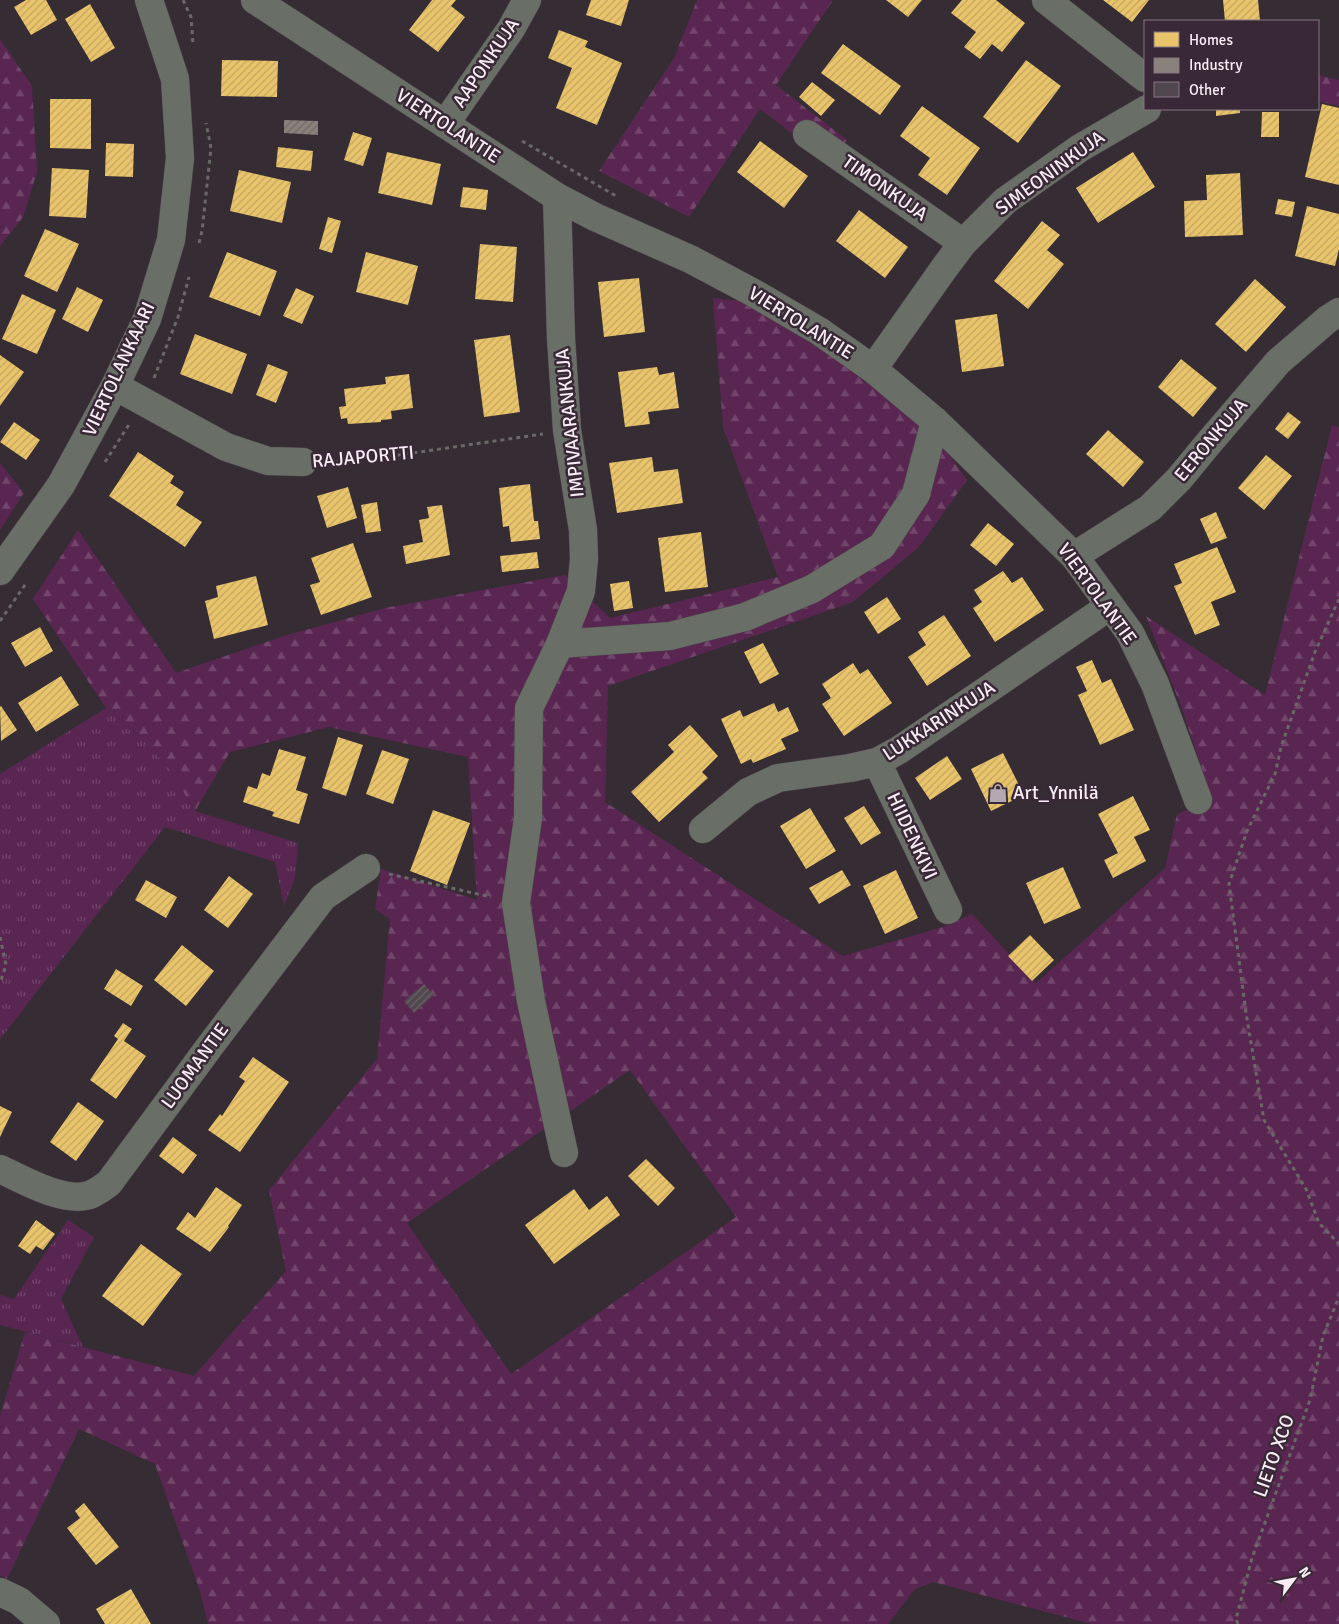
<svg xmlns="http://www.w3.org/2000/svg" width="1339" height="1624" font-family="Signika,sans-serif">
<defs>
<pattern id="forest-firs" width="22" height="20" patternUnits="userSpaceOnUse" patternTransform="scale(1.25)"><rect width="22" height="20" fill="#592651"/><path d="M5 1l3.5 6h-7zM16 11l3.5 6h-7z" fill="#72466b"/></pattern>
<pattern id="park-tufts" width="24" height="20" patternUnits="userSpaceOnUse" patternTransform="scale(1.25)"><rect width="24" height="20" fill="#592651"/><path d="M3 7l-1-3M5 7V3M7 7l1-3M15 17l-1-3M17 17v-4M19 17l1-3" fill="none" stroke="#72466b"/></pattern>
<pattern id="homes-hatch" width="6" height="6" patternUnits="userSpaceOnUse" patternTransform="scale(1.25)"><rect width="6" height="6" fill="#e9c46a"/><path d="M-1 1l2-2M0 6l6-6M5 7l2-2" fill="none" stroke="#c1a562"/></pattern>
<pattern id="industry-hatch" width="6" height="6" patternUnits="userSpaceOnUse" patternTransform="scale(1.25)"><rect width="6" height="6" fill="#8a817c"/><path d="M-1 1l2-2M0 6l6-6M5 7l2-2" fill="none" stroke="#706a68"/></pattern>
<pattern id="building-hatch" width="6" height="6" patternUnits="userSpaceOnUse" patternTransform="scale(1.25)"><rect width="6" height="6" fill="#50484e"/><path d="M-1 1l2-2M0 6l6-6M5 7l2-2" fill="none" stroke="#6a6368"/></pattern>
</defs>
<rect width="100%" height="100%" fill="#362c34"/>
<g fill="url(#forest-firs)" fill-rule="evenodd">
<polygon points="697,0 833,0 776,85 847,140 831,163 760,109 689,217 599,171 674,58"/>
<polygon points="0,39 32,86 37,172 23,217 0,246"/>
<polygon points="1318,75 1339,80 1339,106 1318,101"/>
<path d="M 713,298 L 742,301 L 796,333 L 847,368 L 898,407 L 942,445 L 967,480 L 919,547 L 853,602 L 608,686 L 605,802 L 843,956 L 943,927 L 972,914 L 1036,983 L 1165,868 L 1177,814 L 1212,799 L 1181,706 L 1146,616 L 1265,695 L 1332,425 L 1339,427 L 1339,1624 L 1092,1624 L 933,1582 L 915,1589 L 888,1624 L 208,1624 L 200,1591 L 155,1464 L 79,1429 L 7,1579 L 0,1575 L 0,1416 L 25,1332 L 194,1376 L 286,1271 L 269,1190 L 377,1059 L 390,919 L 375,909 L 381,869 L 477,900 L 468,757 L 329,727 L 230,752 L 195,811 L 168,767 L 140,737 L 106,708 L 33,599 L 78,530 L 176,673 L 284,636 L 385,608 L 565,575 L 610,618 L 778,577 L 723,427 ZM 630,1070 L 736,1217 L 511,1374 L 407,1223 Z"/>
<polygon points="0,463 24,493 0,530"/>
</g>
<g fill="url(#park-tufts)">
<polygon points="106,708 140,737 168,767 195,811 298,843 295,878 284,906 275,862 165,827 0,1039 0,774"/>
<polygon points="68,1220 94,1237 61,1299 83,1347 0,1325 0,1295 14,1299"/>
</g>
<g fill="url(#homes-hatch)">
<polygon points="26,0 46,0 57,20 31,35 14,7"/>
<polygon points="432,0 456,0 451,6 465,17 438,52 409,30"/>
<polygon points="591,0 629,0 621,26 586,15"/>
<polygon points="886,0 922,0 908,17"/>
<polygon points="962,0 996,0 1025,23 1002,52 992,44 980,59 964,47 976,32 951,13"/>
<polygon points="1103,0 1149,0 1132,22"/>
<polygon points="1223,0 1258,0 1260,21 1225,21"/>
<polygon points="90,4 115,48 91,62 65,19"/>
<polygon points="559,30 588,41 585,47 622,63 597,125 556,108 572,68 548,58"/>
<polygon points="843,44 901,86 880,115 821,73"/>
<polygon points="222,60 278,61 277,97 221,96"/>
<polygon points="1026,60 1061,86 1018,143 983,117"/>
<polygon points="812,82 835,100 821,116 799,97"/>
<polygon points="50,99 91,99 91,149 50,148"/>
<polygon points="1322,104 1339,108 1339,185 1305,177"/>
<polygon points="922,106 980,148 947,195 918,175 930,158 900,136"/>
<polygon points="1216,109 1240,109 1240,113 1216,116"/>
<polygon points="1262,112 1279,112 1279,137 1261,137"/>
<polygon points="353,132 372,138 363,166 344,160"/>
<polygon points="760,141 808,176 784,208 737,172"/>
<polygon points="106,143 134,144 133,177 105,176"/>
<polygon points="278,147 313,151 311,171 276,167"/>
<polygon points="387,152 441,164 432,205 378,193"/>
<polygon points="1133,152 1155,187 1098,223 1076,188"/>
<polygon points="52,168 89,170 86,218 49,216"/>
<polygon points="239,170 291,182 282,223 230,211"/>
<polygon points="1240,173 1243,235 1185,237 1184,201 1207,200 1206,175"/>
<polygon points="463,187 488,190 486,210 460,207"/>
<polygon points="1278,199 1295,202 1292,217 1275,214"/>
<polygon points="1307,206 1339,214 1339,249 1335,266 1295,256"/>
<polygon points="859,210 908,247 885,278 836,241"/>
<polygon points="328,217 341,221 332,253 319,249"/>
<polygon points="1042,221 1060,235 1047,250 1064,264 1028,309 994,281"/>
<polygon points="45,229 79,244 57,292 24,276"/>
<polygon points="480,244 517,247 513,302 475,299"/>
<polygon points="227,252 277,271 260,316 209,297"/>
<polygon points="366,252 418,266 408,305 356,292"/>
<polygon points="639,278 645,332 604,337 598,282"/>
<polygon points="1255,279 1286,307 1246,352 1215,324"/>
<polygon points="77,287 103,300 88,332 62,319"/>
<polygon points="296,288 314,296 302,324 283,316"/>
<polygon points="22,294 56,310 37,354 2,339"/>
<polygon points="997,314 1004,366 962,372 955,320"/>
<polygon points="195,334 247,354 232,394 180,374"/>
<polygon points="510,335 520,412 484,417 474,340"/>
<polygon points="0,355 24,372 0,406"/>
<polygon points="1181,359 1217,388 1193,417 1158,387"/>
<polygon points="268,364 288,372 276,403 256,395"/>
<polygon points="657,367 659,375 674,372 679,408 648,412 650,424 625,427 618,372"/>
<polygon points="409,374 413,408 391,411 392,419 381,420 381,422 348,424 347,418 341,419 339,407 346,406 344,389 386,384 385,377"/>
<polygon points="1288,412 1301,422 1288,439 1275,429"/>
<polygon points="14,422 40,440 26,460 0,442"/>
<polygon points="1108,430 1144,462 1123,487 1086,454"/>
<polygon points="138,452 174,476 170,483 184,492 176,505 202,522 185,547 109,496"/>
<polygon points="1266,455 1292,476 1264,510 1238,488"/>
<polygon points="652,457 654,472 678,469 683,503 617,513 609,463"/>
<polygon points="530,484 534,521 538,521 540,539 511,542 509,526 503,527 499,488"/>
<polygon points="348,487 357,518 327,528 317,496"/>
<polygon points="377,502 381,531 366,533 361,505"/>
<polygon points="442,505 450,555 406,564 403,546 423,542 419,520 429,518 427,507"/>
<polygon points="1216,512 1227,538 1211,544 1200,519"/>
<polygon points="988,523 1014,544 996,566 970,545"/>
<polygon points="701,532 708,587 665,592 658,538"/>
<polygon points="353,543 372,597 321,615 310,585 320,582 311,558"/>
<polygon points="1217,547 1236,592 1211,602 1220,625 1195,635 1174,586 1182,583 1174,564"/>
<polygon points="537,552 539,568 502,572 500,556"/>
<polygon points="1003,571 1012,583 1022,577 1044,610 995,642 973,608 982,602 974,590"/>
<polygon points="256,576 268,625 214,639 205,601 218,597 216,586"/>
<polygon points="629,581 633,608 614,611 610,584"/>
<polygon points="887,597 901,619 878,634 864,612"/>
<polygon points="944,615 971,656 927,686 908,657 926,645 918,632"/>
<polygon points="40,627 53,651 25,667 11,643"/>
<polygon points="763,643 779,674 760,684 744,652"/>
<polygon points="1092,660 1102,683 1111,679 1134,730 1100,745 1078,695 1087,691 1076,667"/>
<polygon points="853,663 860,674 868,669 892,703 844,736 822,704 831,698 822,684"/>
<polygon points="61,676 79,705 36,732 18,703"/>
<polygon points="774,703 778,712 788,707 799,731 781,739 786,749 753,763 751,759 741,764 721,719 740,710 743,717"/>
<polygon points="1,706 17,730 1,741 0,707"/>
<polygon points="690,725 718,756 702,772 708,778 659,822 631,792 674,752 668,745"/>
<polygon points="338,737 363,745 346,796 322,788"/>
<polygon points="279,749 306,757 296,790 308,794 299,824 272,816 274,812 243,802 248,786 257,789 262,773 270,776"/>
<polygon points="382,750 409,759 393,804 366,794"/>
<polygon points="1003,753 1024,795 991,811 971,769"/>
<polygon points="947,756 962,779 930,800 915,778"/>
<polygon points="1133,796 1150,830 1134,837 1146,861 1113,878 1104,860 1118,853 1098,814"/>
<polygon points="864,806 881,833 861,845 844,818"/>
<polygon points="810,808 836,851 806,869 780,826"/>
<polygon points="433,810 470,823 447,885 410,871"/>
<polygon points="1063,867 1081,908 1044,924 1026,883"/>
<polygon points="842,870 851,885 819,904 809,888"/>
<polygon points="896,870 918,918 885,934 863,886"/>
<polygon points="229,876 253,894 228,928 204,910"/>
<polygon points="146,880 177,897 166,918 135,900"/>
<polygon points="1030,935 1054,960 1032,981 1008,956"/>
<polygon points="182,945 214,971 186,1006 154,980"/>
<polygon points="116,969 143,986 131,1006 104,989"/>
<polygon points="123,1023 132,1029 124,1041 146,1056 116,1099 90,1080 118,1039 114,1036"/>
<polygon points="253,1057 289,1082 240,1152 208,1130 220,1114 222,1116 245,1081 239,1077"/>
<polygon points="78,1102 104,1121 76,1161 50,1142"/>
<polygon points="0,1106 12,1112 0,1137"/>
<polygon points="173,1137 197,1155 183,1174 159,1156"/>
<polygon points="646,1159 675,1188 658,1206 628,1176"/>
<polygon points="216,1187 242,1205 228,1226 229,1227 210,1252 176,1229 188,1212 195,1218"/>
<polygon points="574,1189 589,1210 607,1196 620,1215 554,1264 525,1225"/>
<polygon points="36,1220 55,1234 43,1250 36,1246 30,1254 18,1246"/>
<polygon points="141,1244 182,1274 143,1326 102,1296"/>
<polygon points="84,1503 119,1547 96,1565 67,1528 80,1518 75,1511"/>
<polygon points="131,1589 151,1624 105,1624 96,1609"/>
</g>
<polygon fill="url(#industry-hatch)" points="284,120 318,121 318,135 284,133"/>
<polygon fill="url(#building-hatch)" points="424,984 434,995 414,1013 404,1001"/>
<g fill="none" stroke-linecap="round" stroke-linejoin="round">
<g stroke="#50484e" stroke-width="29">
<g id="minor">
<polyline points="255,0 557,197 595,217 690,259 752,292 819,331 873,369 935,421 1074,556 1130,633 1155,684 1198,800"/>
<polyline points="1046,0 1145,78"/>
<polyline points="445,124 511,29 527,0"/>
<polyline points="807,134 963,243"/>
<polyline points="557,197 561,338 567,430 583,530 584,559 581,591 560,644"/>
<polyline points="873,369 945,267 963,243 1005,201 1080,148 1147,109"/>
<polyline points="115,386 226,447 268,461 303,462"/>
<polyline points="1074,556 1150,508 1179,479 1207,445 1278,362 1328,319 1339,312"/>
<polyline points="0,571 61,485 115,386 147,319 171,240 180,158 175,79 149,0"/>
<polyline points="877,762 948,910"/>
<polyline points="703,829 748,792 778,778 850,768 877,762 899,750 1110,606"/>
<polyline points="564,1153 531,1001 516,903 528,818 529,708 560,644 670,636 745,617 812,589 882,546 916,494 935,421"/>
<path d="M 0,1169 C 24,1180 66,1205 92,1194 C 98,1191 104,1187 109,1183 L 210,1046 L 323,897 L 366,868"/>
<polyline points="0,1592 19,1601 46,1624"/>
</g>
</g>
<g stroke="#686966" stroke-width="3" stroke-dasharray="4 4" stroke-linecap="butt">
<polyline points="183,0 191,17 193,45"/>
<polyline points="522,141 616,196"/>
<polyline points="199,243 202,231 211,148 206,123"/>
<polyline points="154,378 178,317 189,277"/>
<polyline points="105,462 130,423"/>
<polyline points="326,462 351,462 543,434"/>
<polyline points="1339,599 1315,652 1281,747 1275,774 1247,831 1229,884 1246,1013 1264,1120 1306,1189 1319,1223 1339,1244"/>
<polyline points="0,621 27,582"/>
<polyline points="389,874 491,897"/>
<polyline points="0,937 6,965 0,983"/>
<polyline points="1238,1624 1236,1619 1252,1558 1310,1400 1323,1336 1339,1297"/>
</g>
<use href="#minor" stroke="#696e66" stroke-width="28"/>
</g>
<defs>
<g id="shop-bare" transform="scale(1.5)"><path d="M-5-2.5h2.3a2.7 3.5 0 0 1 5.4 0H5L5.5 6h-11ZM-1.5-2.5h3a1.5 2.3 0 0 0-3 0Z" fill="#b4a9b1" stroke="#392936" stroke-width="2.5" paint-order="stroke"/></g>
</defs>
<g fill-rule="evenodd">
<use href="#shop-bare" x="998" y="793"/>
</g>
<g text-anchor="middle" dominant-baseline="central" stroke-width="5" stroke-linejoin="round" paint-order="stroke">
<g font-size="19" fill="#f8ecf5" stroke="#392936">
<text transform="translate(486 63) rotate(-56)">AAPONKUJA</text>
<text transform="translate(448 126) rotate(33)">VIERTOLANTIE</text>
<text transform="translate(1050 173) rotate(-36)">SIMEONINKUJA</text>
<text transform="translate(885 188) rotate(35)">TIMONKUJA</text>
<text transform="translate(801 323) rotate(32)">VIERTOLANTIE</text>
<text transform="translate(119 369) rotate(-65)">VIERTOLANKAARI</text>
<text transform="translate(570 423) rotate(-96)">IMPIVAARANKUJA</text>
<text transform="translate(1211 440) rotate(-50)">EERONKUJA</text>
<text transform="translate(363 457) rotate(-5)">RAJAPORTTI</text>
<text transform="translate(1097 594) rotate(54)">VIERTOLANTIE</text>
<text transform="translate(939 721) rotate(-33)">LUKKARINKUJA</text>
<text transform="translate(912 836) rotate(65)">HIIDENKIVI</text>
<text transform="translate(195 1066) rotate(-54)">LUOMANTIE</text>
<text transform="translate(1274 1456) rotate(-70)">LIETO XCO</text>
</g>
<g font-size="19" fill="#f8ecf5" stroke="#392936" text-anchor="start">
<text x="1013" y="793">Art_Ynnilä</text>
</g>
</g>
<rect x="1144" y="20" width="175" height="90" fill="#392936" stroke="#857782"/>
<rect x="1154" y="32" width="25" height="15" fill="#e9c46a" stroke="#857782"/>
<text x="1189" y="45" font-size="15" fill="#f8ecf5">Homes</text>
<rect x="1154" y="58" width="25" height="15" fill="#8a817c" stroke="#857782"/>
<text x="1189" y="70" font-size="15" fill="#f8ecf5">Industry</text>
<rect x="1154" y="82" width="25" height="15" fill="#50484e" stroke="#857782"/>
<text x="1189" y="95" font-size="15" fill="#f8ecf5">Other</text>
<g transform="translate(1294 1579) rotate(58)" stroke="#392936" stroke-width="4" paint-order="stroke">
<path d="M0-4L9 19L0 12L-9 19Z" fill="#f8ecf5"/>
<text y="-8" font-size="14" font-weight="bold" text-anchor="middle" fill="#f8ecf5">N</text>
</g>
</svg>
